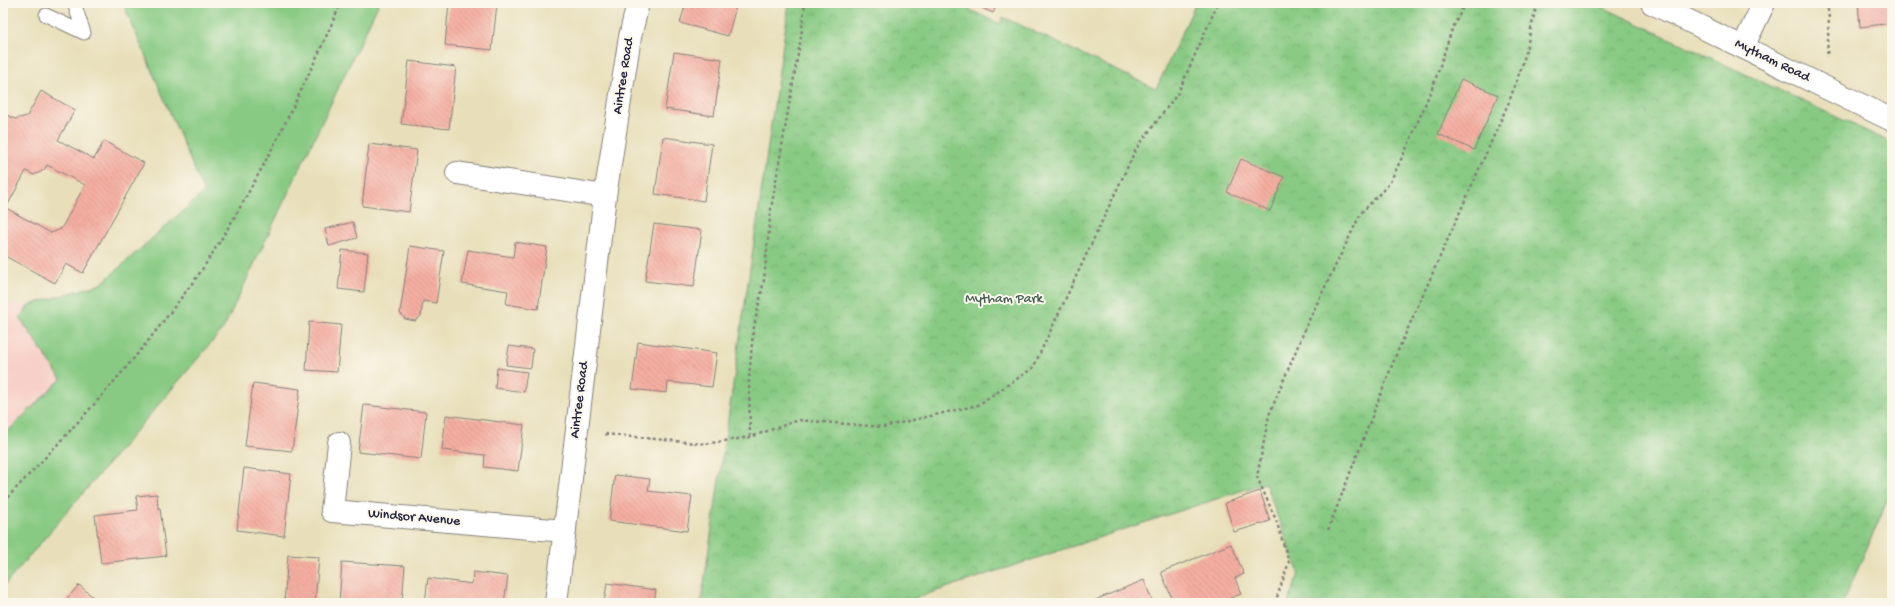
<svg xmlns="http://www.w3.org/2000/svg" width="1895" height="606" font-family="'Gochi Hand',sans-serif">
<defs>
<pattern id="park-crowns" width="20" height="18" patternUnits="userSpaceOnUse"><rect width="20" height="18" fill="#88ca83"/><path d="M2 6a3 3 0 1 1 6 0M12 15a3 3 0 1 1 6 0" fill="none" stroke="#75ad72"/></pattern>
<pattern id="building-back-hatch" width="6" height="6" patternUnits="userSpaceOnUse"><rect width="6" height="6" fill="#f5aea1"/><path d="M-1 5l2 2M0 0l6 6M5-1l2 2" fill="none" stroke="#d2958c"/></pattern>
</defs>
<rect width="100%" height="100%" fill="#fbf7ec"/>
<filter id="ink" filterUnits="userSpaceOnUse"><feTurbulence type="fractalNoise" baseFrequency=".025" numOctaves="2"/><feDisplacementMap in="SourceGraphic" scale="8" xChannelSelector="R" yChannelSelector="G"/><feConvolveMatrix kernelMatrix="1 2 1 2 8 2 1 2 1" color-interpolation-filters="sRGB"/></filter>
<filter id="wash" filterUnits="userSpaceOnUse"><feTurbulence type="fractalNoise" baseFrequency=".012" numOctaves="4" result="noise"/><feDisplacementMap in="SourceGraphic" scale="16" xChannelSelector="R" yChannelSelector="G"/><feGaussianBlur stdDeviation="0.9" result="paint"/><feColorMatrix in="noise" values="0 0 0 0 0 0 0 0 0 0 0 0 0 0 0 0 0 1.4 0 .05"/><feComposite in="paint" operator="in"/></filter>
<g filter="url(#wash)">
<rect width="100%" height="100%" fill="#e8dfba"/>
<polygon fill="#f7d1c9" points="3,304 29,305 20,318 61,379 3,436"/>
<polygon fill="#88ca83" stroke="#55765f" points="123,3 379,3 223,329 3,587 3,436 61,379 20,318 29,305 101,284 204,192"/>
<polygon fill="url(#park-crowns)" stroke="#55765f" points="789,3 955,3 1000,24 1003,17 1156,89 1196,3 1594,3 1892,143 1892,490 1843,603 1288,603 1299,574 1265,483 900,603 701,603"/>
<g id="blocks">
<g fill="url(#building-back-hatch)" fill-rule="evenodd">
<polygon points="449,3 497,3 492,50 445,45"/>
<polygon points="686,3 737,3 728,36 680,23"/>
<polygon points="971,3 998,3 993,13"/>
<polygon points="1858,3 1892,3 1892,23 1860,27"/>
<polygon points="674,52 722,59 714,116 665,109"/>
<polygon points="409,61 456,67 449,129 401,124"/>
<polygon points="1461,79 1498,95 1474,150 1438,134"/>
<path d="M 41,91 L 75,110 L 58,140 L 94,159 L 104,141 L 144,163 L 83,273 L 66,264 L 55,283 L 3,255 L 3,113 L 15,119 L 27,116 ZM 47,165 L 85,185 L 61,229 L 51,233 L 6,208 L 26,171 L 34,175 L 44,170 Z"/>
<polygon points="663,137 712,144 704,201 655,194"/>
<polygon points="369,144 417,150 409,212 362,206"/>
<polygon points="1241,159 1284,177 1270,211 1227,192"/>
<polygon points="353,222 357,238 329,246 325,229"/>
<polygon points="654,224 702,230 694,287 645,281"/>
<polygon points="515,242 547,247 538,309 506,304 508,291 462,284 468,250 513,257"/>
<polygon points="410,246 444,251 436,303 423,301 421,316 415,321 405,319 400,313"/>
<polygon points="342,250 368,253 364,292 338,289"/>
<polygon points="309,322 341,325 337,372 306,370"/>
<polygon points="638,342 717,353 712,387 668,382 667,393 632,389"/>
<polygon points="509,346 533,349 531,368 506,365"/>
<polygon points="497,368 527,372 524,392 495,388"/>
<polygon points="253,383 300,389 292,451 245,446"/>
<polygon points="364,405 426,412 421,459 358,452"/>
<polygon points="446,415 524,425 518,471 484,467 485,455 442,450"/>
<polygon points="244,468 291,474 284,536 237,530"/>
<polygon points="615,475 650,479 648,491 692,496 687,531 609,521"/>
<polygon points="1260,491 1270,521 1234,532 1225,503"/>
<polygon points="157,494 158,508 160,508 166,556 101,563 95,515 138,510 136,496"/>
<polygon points="1231,544 1244,574 1235,578 1241,594 1218,603 1174,603 1161,572"/>
<polygon points="288,555 319,557 315,603 284,603"/>
<polygon points="342,562 405,566 402,603 339,603"/>
<polygon points="473,572 508,576 504,603 425,603 428,578 472,584"/>
<polygon points="1144,580 1153,603 1088,603"/>
<polygon points="607,583 656,590 654,603 604,603"/>
<polygon points="79,585 100,603 63,603"/>
</g>
</g>
</g>
<g filter="url(#ink)">
<use href="#blocks" fill-opacity="0" stroke="#85807a" stroke-width="1"/>
<g fill="none" stroke-linecap="round" stroke-linejoin="round">
<g stroke="#85807a" stroke-width="15">
<polyline id="lane" points="46,15 84,33 74,3"/>
</g>
<g stroke="#85807a" stroke-width="24">
<g id="street">
<polyline points="1652,3 1892,120"/>
<polyline points="1743,47 1764,3"/>
<polyline points="457,173 605,196"/>
<polyline points="339,443 332,511 565,531"/>
<polyline points="556,603 605,196 630,37 638,3"/>
</g>
</g>
<g stroke="#85807a" stroke-width="2.5" stroke-dasharray="3 3" stroke-linecap="butt">
<polyline points="1827,3 1829,18 1827,57"/>
<polyline points="605,434 705,444 750,437 799,420 883,427 978,405 1033,368 1136,149 1178,93 1218,3"/>
<polyline points="750,437 749,379 753,332 764,280 771,209 801,37 805,3"/>
<path d="M 3,502 C 62,440 121,378 172,310 C 182,296 194,282 203,268 C 257,185 301,94 341,3"/>
<polyline points="1328,530 1396,355 1509,102 1523,63 1537,3"/>
<polyline points="1275,603 1289,562 1276,520 1257,477 1269,415 1308,322 1361,213 1389,184 1409,143 1435,81 1451,32 1465,3"/>
</g>
<use href="#lane" stroke="#fff" stroke-width="13"/>
<use href="#street" stroke="#fff" stroke-width="22"/>
</g>
</g>
<g text-anchor="middle" dominant-baseline="central" stroke-width="4" stroke-linejoin="round" paint-order="stroke">
<g font-size="14" fill="#22223b" stroke="#fbf7ec">
<text transform="translate(1772 61) rotate(26)">Mytham Road</text>
<text transform="translate(624 76) rotate(-81)">Aintree Road</text>
<text transform="translate(580 400) rotate(-83)">Aintree Road</text>
<text transform="translate(414 518) rotate(5)">Windsor Avenue</text>
</g>
<g font-size="14" fill="#465d54" stroke="#fbf7ec">
<text x="1004" y="299">Mytham Park</text>
</g>
</g>
<rect width="1895" height="606" fill="none" stroke="#fbf7ec" stroke-width="16"/>
</svg>
